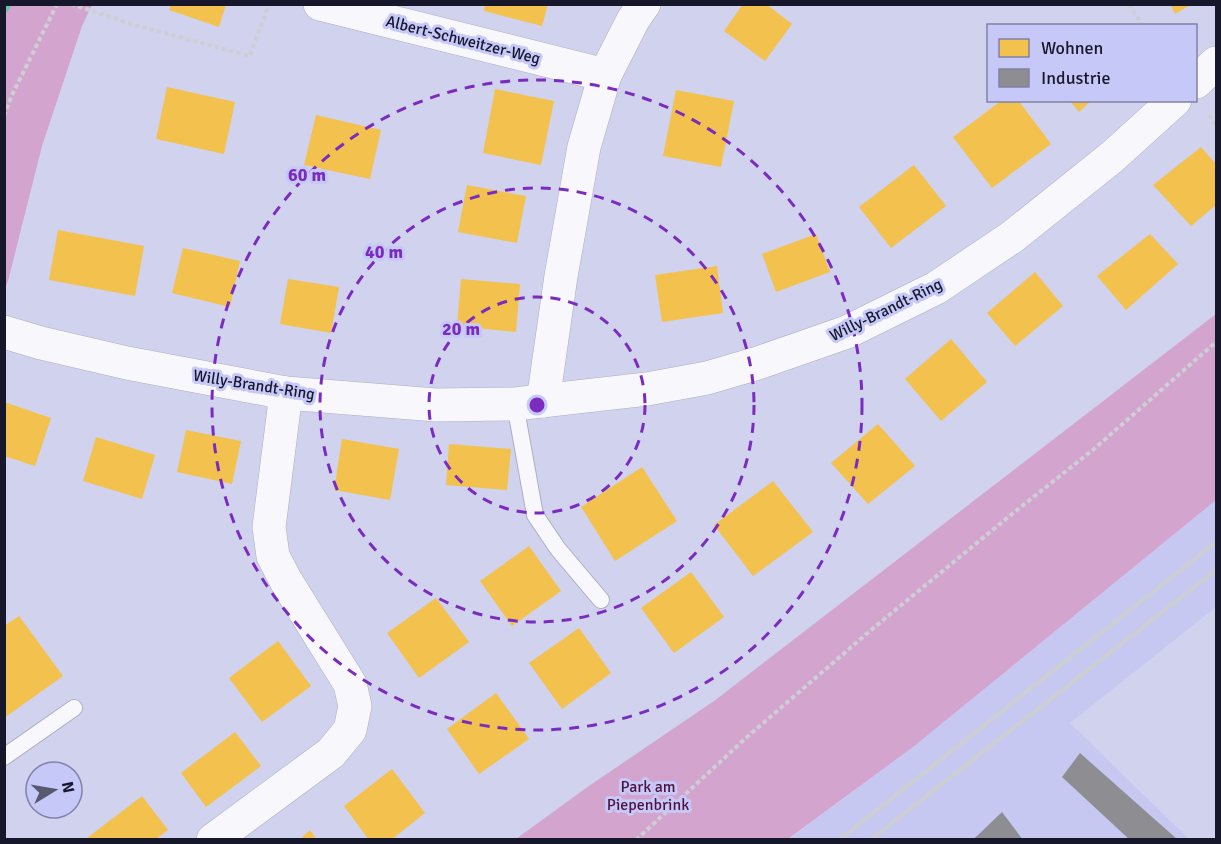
<svg xmlns="http://www.w3.org/2000/svg" width="1221" height="844" font-family="Signika,sans-serif">
<rect width="100%" height="100%" fill="#d1d2ed"/>
<polygon fill="#c7c8f1" points="1216,500 1216,607 1070,723 1189,839 788,840 913,747"/>
<g fill="#d3a4ce">
<polygon points="4,5 92,5 82,26 42,146 8,281 5,289"/>
<polygon points="1216,314 1216,500 913,747 788,839 516,839 586,788 714,701"/>
</g>
<g fill="#f2c14e">
<polygon points="171,4 226,4 219,27 169,10"/>
<polygon points="485,4 548,4 542,26 484,11"/>
<polygon points="743,4 766,4 792,24 765,61 724,31"/>
<polygon points="1170,4 1192,4 1175,14"/>
<polygon points="167,87 235,102 224,154 156,139"/>
<polygon points="495,89 554,101 541,165 483,153"/>
<polygon points="676,90 734,101 721,167 663,156"/>
<polygon points="1002,100 1018,100 1051,144 992,188 953,137"/>
<polygon points="1069,100 1092,100 1079,112"/>
<polygon points="316,115 381,130 370,179 304,165"/>
<polygon points="1201,147 1216,164 1216,205 1191,226 1153,185"/>
<polygon points="914,165 946,206 891,248 859,207"/>
<polygon points="467,185 526,196 517,243 458,232"/>
<polygon points="58,230 144,246 135,296 49,280"/>
<polygon points="816,234 830,272 776,292 762,254"/>
<polygon points="1150,234 1178,264 1126,310 1097,276"/>
<polygon points="183,248 240,261 230,307 172,293"/>
<polygon points="717,266 723,313 662,322 655,275"/>
<polygon points="1035,272 1063,306 1015,346 987,313"/>
<polygon points="288,279 339,287 331,333 280,324"/>
<polygon points="461,279 520,284 516,332 457,326"/>
<polygon points="951,339 987,382 941,421 905,379"/>
<polygon points="4,402 51,418 35,466 4,456"/>
<polygon points="878,424 915,466 868,504 831,463"/>
<polygon points="186,430 241,441 232,484 177,472"/>
<polygon points="96,437 155,455 142,499 83,481"/>
<polygon points="342,439 399,449 390,500 334,490"/>
<polygon points="449,444 511,449 507,490 446,485"/>
<polygon points="642,467 677,521 615,561 581,507"/>
<polygon points="773,481 813,532 753,576 714,525"/>
<polygon points="529,546 561,591 512,626 480,581"/>
<polygon points="691,572 724,617 674,653 641,608"/>
<polygon points="436,598 469,642 419,678 387,633"/>
<polygon points="19,616 63,676 4,718 4,626"/>
<polygon points="579,628 611,673 562,709 529,663"/>
<polygon points="278,641 311,686 262,722 229,678"/>
<polygon points="496,693 529,739 479,774 447,729"/>
<polygon points="235,732 261,766 206,807 181,773"/>
<polygon points="392,769 425,813 391,840 369,840 344,806"/>
<polygon points="142,796 168,830 155,840 88,840 87,838"/>
<polygon points="310,830 317,840 299,840"/>
</g>
<g fill="#8d8d92">
<polygon points="1080,753 1178,840 1130,840 1062,777"/>
<polygon points="1002,812 1023,840 972,840 977,836"/>
</g>
<g fill="none" stroke-linecap="round" stroke-linejoin="round">
<polyline stroke="#5ec8a9" stroke-width="10" points="4,8 6,4"/>
<g stroke="#acadc3" stroke-width="18">
<g id="lane">
<polyline points="515,404 535,515 558,549 601,600"/>
<polyline points="4,757 74,708"/>
</g>
</g>
<g stroke="#acadc3" stroke-width="34">
<g id="street">
<polyline points="320,4 605,75"/>
<polyline points="1196,82 1216,63"/>
<polyline points="4,332 41,343 127,363 286,393 436,405 515,404 647,389 707,378 758,363 847,332 936,288 1012,237 1112,157 1175,100"/>
<polyline points="543,401 561,276 584,147 605,75 633,20 644,4"/>
<polyline points="213,840 331,753 350,730 355,706 350,684 286,581 273,556 269,527 286,393"/>
</g>
</g>
<g stroke="#ceced6" stroke-width="4" stroke-dasharray="4.5 3" stroke-linecap="butt">
<polyline points="71,4 131,24 250,56 269,4"/>
<polyline points="1129,4 1143,26"/>
<polyline points="1209,115 1216,124"/>
<polyline points="4,116 12,95 57,4"/>
<polyline points="636,840 747,737 871,630 1012,514 1094,449 1216,342"/>
</g>
<use href="#lane" stroke="#f8f8fc" stroke-width="16"/>
<use href="#street" stroke="#f8f8fc" stroke-width="33"/>
<g stroke="#cdcdd5" stroke-width="4.5">
<polyline points="839,840 1216,542"/>
<polyline points="870,840 1216,570"/>
</g>
</g>
<g fill="none" stroke="#7b2cbf" stroke-width="3" stroke-dasharray="10 8">
<circle cx="537" cy="405" r="108"/>
<circle cx="537" cy="405" r="217"/>
<circle cx="537" cy="405" r="325"/>
</g>
<g text-anchor="middle" dominant-baseline="central" stroke-width="6" stroke-linejoin="round" paint-order="stroke">
<g font-size="16" fill="#17172c" stroke="#c6c8f8">
<text transform="translate(463 40) rotate(14)">Albert-Schweitzer-Weg</text>
<text transform="translate(886 310) rotate(-26)">Willy-Brandt-Ring</text>
<text transform="translate(254 385) rotate(9)">Willy-Brandt-Ring</text>
</g>
<g font-size="16" fill="#50113d" stroke="#c6c8f8">
<text x="648" y="787">Park am<tspan x="648" dy="18">Piepenbrink</tspan></text>
</g>
</g>
<circle cx="537" cy="405" r="9" fill="#7b2cbf" stroke="#c6c8f8" stroke-width="3"/>
<g font-size="18" text-anchor="middle" font-weight="bold" fill="#7b2cbf" stroke="#c6c8f8" stroke-width="6" stroke-linejoin="round" paint-order="stroke">
<text x="307" y="181">60 m</text>
<text x="384" y="258">40 m</text>
<text x="461" y="335">20 m</text>
</g>
<rect width="1221" height="844" fill="none" stroke="#17172c" stroke-width="12"/>
<rect x="987" y="24" width="210" height="78" fill="#c6c8f8" stroke="#8081a6" stroke-width="1.5"/>
<rect x="999" y="39" width="30" height="18" fill="#f2c14e" stroke="#8081a6" stroke-width="1.5"/>
<text x="1041" y="54" font-size="18" fill="#17172c">Wohnen</text>
<rect x="999" y="69" width="30" height="18" fill="#8d8d92" stroke="#8081a6" stroke-width="1.5"/>
<text x="1041" y="84" font-size="18" fill="#17172c">Industrie</text>
<g transform="translate(54 790) rotate(79)"><circle r="28" fill="#c6c8f8" stroke="#8081a6" stroke-width="1.5"/>
<path d="M0-4.5L10 22L0 15L-10 22Z" fill="#585870"/>
<text y="-9" font-size="16" font-weight="bold" text-anchor="middle" fill="#17172c">N</text>
</g>
</svg>
